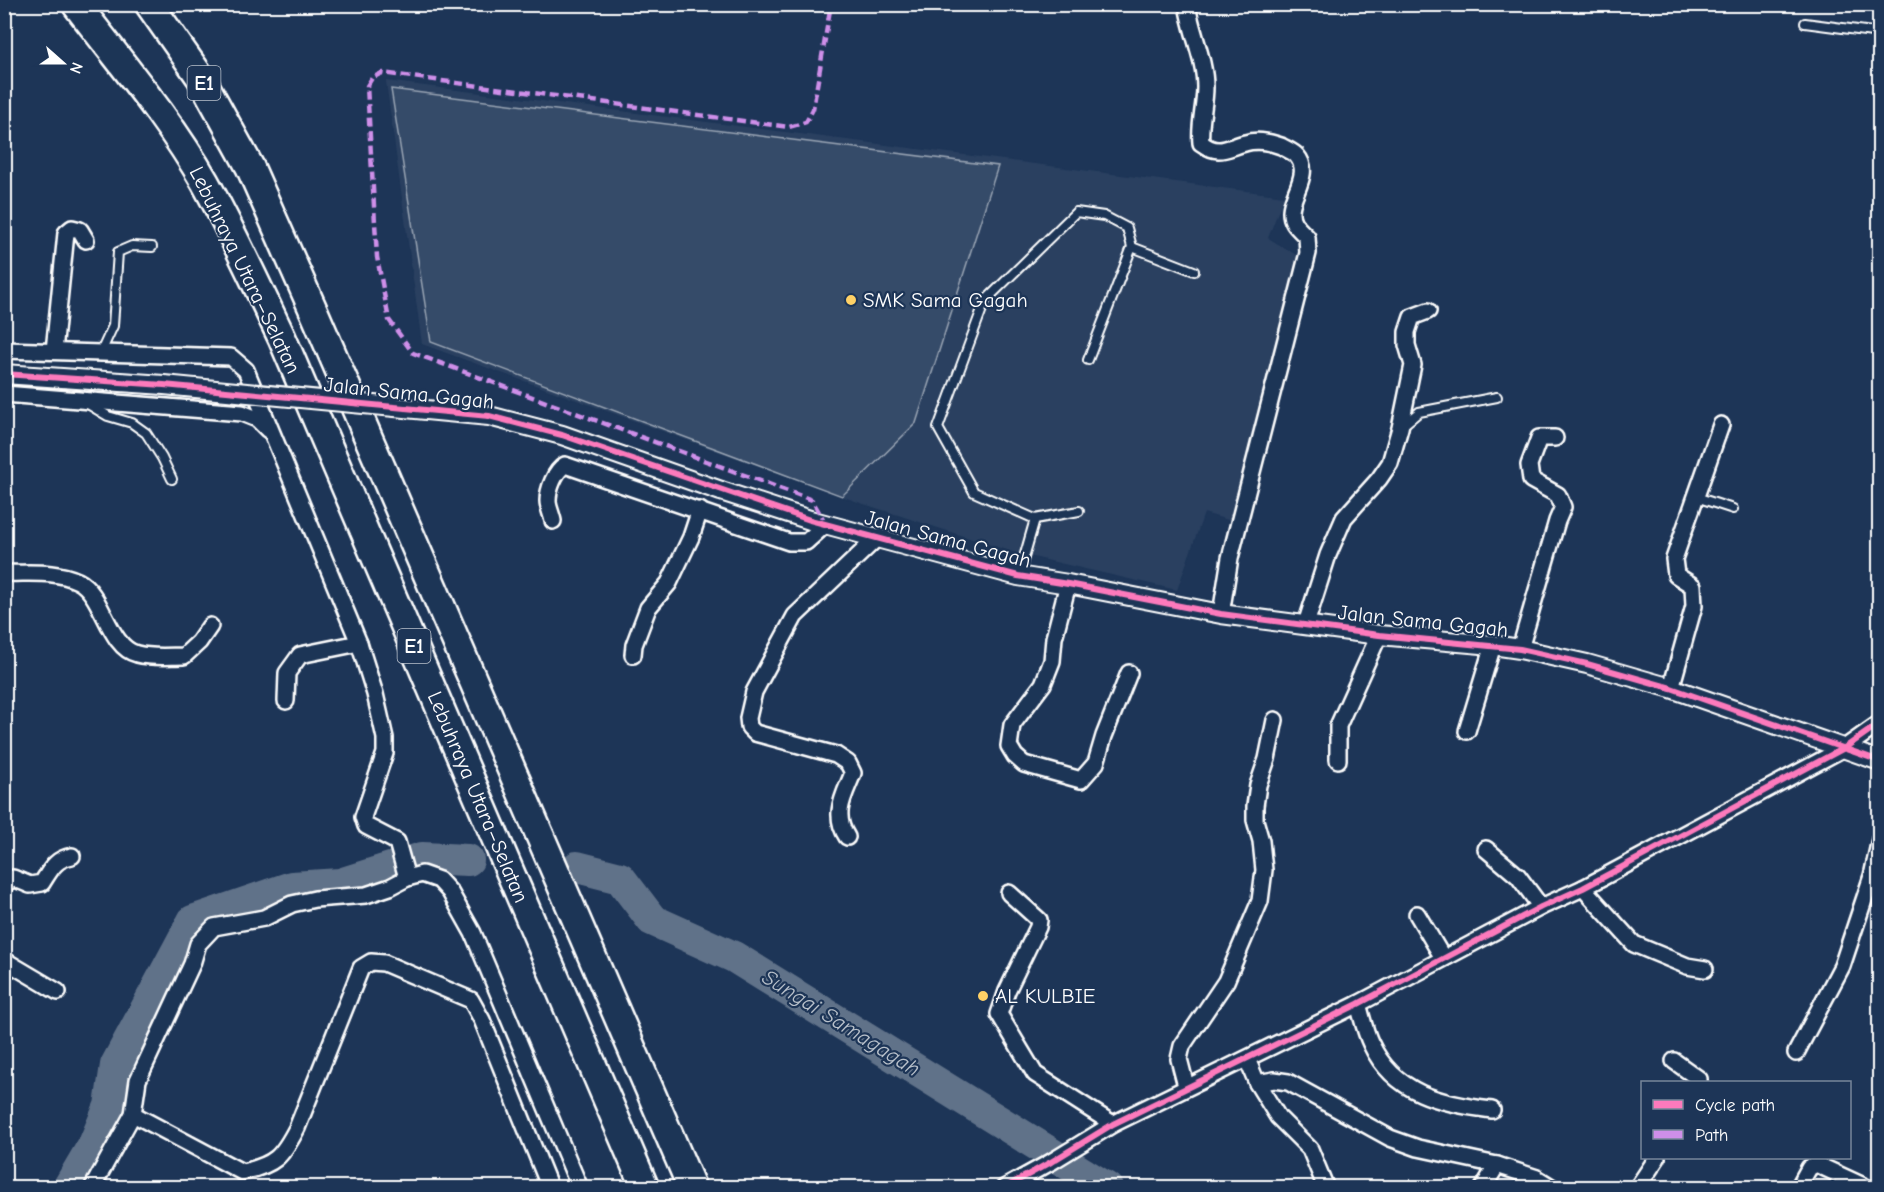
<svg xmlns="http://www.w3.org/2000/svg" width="1884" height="1192" font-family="'Comic Neue',sans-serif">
<rect width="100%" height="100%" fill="#1d3557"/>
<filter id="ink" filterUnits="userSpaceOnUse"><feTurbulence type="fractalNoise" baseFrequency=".0167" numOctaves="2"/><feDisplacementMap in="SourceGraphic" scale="12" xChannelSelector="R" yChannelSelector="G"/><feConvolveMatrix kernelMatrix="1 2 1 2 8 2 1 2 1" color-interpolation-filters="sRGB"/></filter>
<g filter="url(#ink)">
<polygon fill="#2a4161" points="386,81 1284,196 1268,238 1298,256 1232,521 1204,513 1177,590 1016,553 861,503 422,344"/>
<polygon fill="#364b69" stroke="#9aa5b4" stroke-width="1.5" points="391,89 998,166 916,423 842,496 431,342"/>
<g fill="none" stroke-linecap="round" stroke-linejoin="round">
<g stroke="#617289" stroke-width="32">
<polyline points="577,867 620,878 652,920 734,957 1107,1188"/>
<polyline points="68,1188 95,1142 110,1106 116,1065 193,921 292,887 340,884 422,858 468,860"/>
</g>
<g stroke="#fff" stroke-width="12">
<g id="service">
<polyline points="1805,23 1880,33"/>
<polyline points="101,352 113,326 118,252 132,246 152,247"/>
<polyline points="1088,360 1132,247"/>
<polyline points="88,404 108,416 132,423 146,433 162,458 172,479"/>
<polyline points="1401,427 1419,412 1497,397"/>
<polyline points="1696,497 1733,509"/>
<polyline points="1035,519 1079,511"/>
<polyline points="1019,575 1035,519 974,492 938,428 985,301 1076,212 1104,216 1127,228 1132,247 1194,271"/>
</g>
</g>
<g stroke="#fff" stroke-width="20">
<g id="minor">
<path d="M 1187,4 C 1191,32 1205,59 1205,87 C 1205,106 1199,124 1201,143 C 1219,156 1226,148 1245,143 C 1257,139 1270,142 1281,146 C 1286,149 1294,152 1297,156 C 1315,177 1281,202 1294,223 C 1297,228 1303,233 1307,237 L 1308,253 L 1230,558 L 1221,614"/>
<polyline points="4,350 231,357 246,370 359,643 375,694 385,738 385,753 363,817 366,826 397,842 407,878"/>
<polyline points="54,351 66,233 72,228 80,230 86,240"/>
<polyline points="4,394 242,413 257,419 268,430"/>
<path d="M 553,521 C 552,515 548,507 548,501 C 548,489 555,471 565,465 L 789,542 L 806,542 L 826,524"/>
<path d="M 4,573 C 29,574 55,570 78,581 C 103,593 108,647 137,654 C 152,658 169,656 184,656 L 199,642 L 210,626"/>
<polyline points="1068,584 1054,638 1052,661 1043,684 1012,725 1009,746 1015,756 1024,764 1081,780 1096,763 1104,736 1129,673"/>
<polyline points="1306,624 1328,555 1344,518 1379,479 1390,463 1400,428 1413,365 1407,345 1407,332 1412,317 1428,311"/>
<polyline points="1520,649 1557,521 1563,507 1558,495 1531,480 1529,465 1539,438 1555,438"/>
<polyline points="633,655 634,645 648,608 669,583 691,537 700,510"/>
<polyline points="1671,688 1694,606 1693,586 1676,575 1674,559 1721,425"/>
<polyline points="286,701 287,673 300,655 359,643"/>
<polyline points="1467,731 1493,645"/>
<polyline points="1338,760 1338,726 1379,635"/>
<path d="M 847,837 C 832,814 844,796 853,773 L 848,763 L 836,755 L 755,733 L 749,727 L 748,718 L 754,692 L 795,616 L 878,537"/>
<polyline points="1486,849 1518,876 1541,907"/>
<path d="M 4,885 L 13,878 L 30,885 L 42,883 C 51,869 55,859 72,856"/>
<polyline points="1583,888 1634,944 1687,966 1705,969"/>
<polyline points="1009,893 1039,920 1038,927 1007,991 999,1014 1035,1074 1113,1124"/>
<polyline points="1417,914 1443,958"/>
<polyline points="4,960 58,992"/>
<path d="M 1358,1004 C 1362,1017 1365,1032 1371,1044 C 1394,1094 1442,1104 1492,1110"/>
<polyline points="1796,1053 1842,966 1872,876 1880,839"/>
<polyline points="1247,1059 1257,1083 1278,1117 1310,1149 1326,1188"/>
<polyline points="1674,1061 1699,1079 1699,1082"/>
<polyline points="1257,1083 1274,1080 1288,1082 1390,1138 1418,1148 1497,1165 1537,1178 1553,1188"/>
<polyline points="1186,1086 1179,1059 1182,1046 1226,981 1260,901 1264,870 1261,841 1255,820 1255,806 1258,785 1267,759 1275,720"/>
<path d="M 133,1114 L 242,1172 C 275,1165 282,1157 297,1128 L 361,968 L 371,962 L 384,963 L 471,1000 L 482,1020 L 550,1188"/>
<polyline points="92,1188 133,1114 138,1080 192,964 198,944 214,927 264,918 292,904 315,899 366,895 390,887 407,878 422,874 439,880 450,892 473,933 580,1188"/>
<polyline points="1004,1188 1051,1162 1113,1124 1358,1004 1541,907 1583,888 1846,747 1880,723"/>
<polyline points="1483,1188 1497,1165"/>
<polyline points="1637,1188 1657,1158"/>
<polyline points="1798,1188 1809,1168 1816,1164 1868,1188"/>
</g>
</g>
<g stroke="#fff" stroke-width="22">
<polyline id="tertiary" points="721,491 810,520 1018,576 1068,584 1221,614 1379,635 1493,645 1520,649 1587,664 1671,688 1880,761"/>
</g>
<g stroke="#fff" stroke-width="32">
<g id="motorway">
<path d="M 76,4 C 120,62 169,119 205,182 C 233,233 257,286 282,338 L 645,1188"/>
<polyline points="149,4 201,78 250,167 315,314 692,1188"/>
</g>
</g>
<use href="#service" stroke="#1d3557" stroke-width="8"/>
<use href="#minor" stroke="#1d3557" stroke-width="15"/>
<use href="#tertiary" stroke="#1d3557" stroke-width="18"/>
<use href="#motorway" stroke="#1d3557" stroke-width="27"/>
<g stroke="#fff" stroke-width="22" stroke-linecap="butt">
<polyline id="tertiary-bridge" points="4,374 164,385 489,416 562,435 721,491"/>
</g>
<use href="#tertiary-bridge" stroke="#1d3557" stroke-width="18"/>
<polyline stroke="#ce8fe9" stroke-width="4.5" stroke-dasharray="9 4.5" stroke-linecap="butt" points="826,524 812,500 413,353 389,320 377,257 367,86 372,78 382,73 789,127 806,122 813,109 831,4"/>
<g stroke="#1d3557" stroke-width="10">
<g id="cycleway">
<polyline points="4,374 164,385 489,416 562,435 810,520 1018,576 1068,584 1221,614 1379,635 1520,649 1587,664 1671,688 1880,761"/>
<polyline points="1004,1188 1051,1162 1113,1124 1358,1004 1541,907 1583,888 1846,747 1880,723"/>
</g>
</g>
<use href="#cycleway" stroke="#fd7abc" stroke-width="6"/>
</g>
</g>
<g fill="#ffd166" stroke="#1d3557" stroke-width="2">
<circle cx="851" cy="300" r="6"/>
<circle cx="983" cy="996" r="6"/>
</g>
<g text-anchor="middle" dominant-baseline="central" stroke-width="4.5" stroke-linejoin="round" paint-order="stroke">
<g fill="#1d3557" stroke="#bbc2cd" stroke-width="1.5">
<rect x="187.5" y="66" width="33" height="34" rx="4.5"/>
<rect x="397.5" y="629" width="33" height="34" rx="4.5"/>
</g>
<g font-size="20" font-weight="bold" fill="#fff">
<text x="204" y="83">E1</text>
<text x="414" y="646">E1</text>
</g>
<g font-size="21" fill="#fff" stroke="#1d3557">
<text transform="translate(245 270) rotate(64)">Lebuhraya Utara–Selatan</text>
<text transform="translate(409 393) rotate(6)">Jalan Sama Gagah</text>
<text transform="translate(948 539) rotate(15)">Jalan Sama Gagah</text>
<text transform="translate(1423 621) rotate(6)">Jalan Sama Gagah</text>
<text transform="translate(478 797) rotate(67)">Lebuhraya Utara–Selatan</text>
</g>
<g font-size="21" fill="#fff" stroke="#1d3557" text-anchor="start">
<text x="863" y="300">SMK Sama Gagah</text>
<text x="995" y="996">AL KULBIE</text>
</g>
<g font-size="22" font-style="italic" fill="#b8c0ca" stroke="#1d3557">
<text transform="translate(841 1023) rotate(32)">Sungai Samagagah</text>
</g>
</g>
<rect width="1884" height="1192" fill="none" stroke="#1d3557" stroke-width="24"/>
<rect x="12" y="12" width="1860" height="1168" fill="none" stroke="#fff" stroke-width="2" filter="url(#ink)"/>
<rect x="1641" y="1081" width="210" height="78" fill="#1d3557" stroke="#77869a" stroke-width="1.5"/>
<rect x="1653" y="1100" width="30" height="9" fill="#fd7abc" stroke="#77869a" stroke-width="1.5"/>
<text x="1695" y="1111" font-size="18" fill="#ffffff">Cycle path</text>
<rect x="1653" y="1130" width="30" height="9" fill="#ce8fe9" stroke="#77869a" stroke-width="1.5"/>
<text x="1695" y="1141" font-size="18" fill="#ffffff">Path</text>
<g transform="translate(63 63) rotate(111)" stroke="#1d3557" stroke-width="4.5" paint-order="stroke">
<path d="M0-4.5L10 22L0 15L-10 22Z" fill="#ffffff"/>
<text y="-9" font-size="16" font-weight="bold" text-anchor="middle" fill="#ffffff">N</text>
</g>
</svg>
